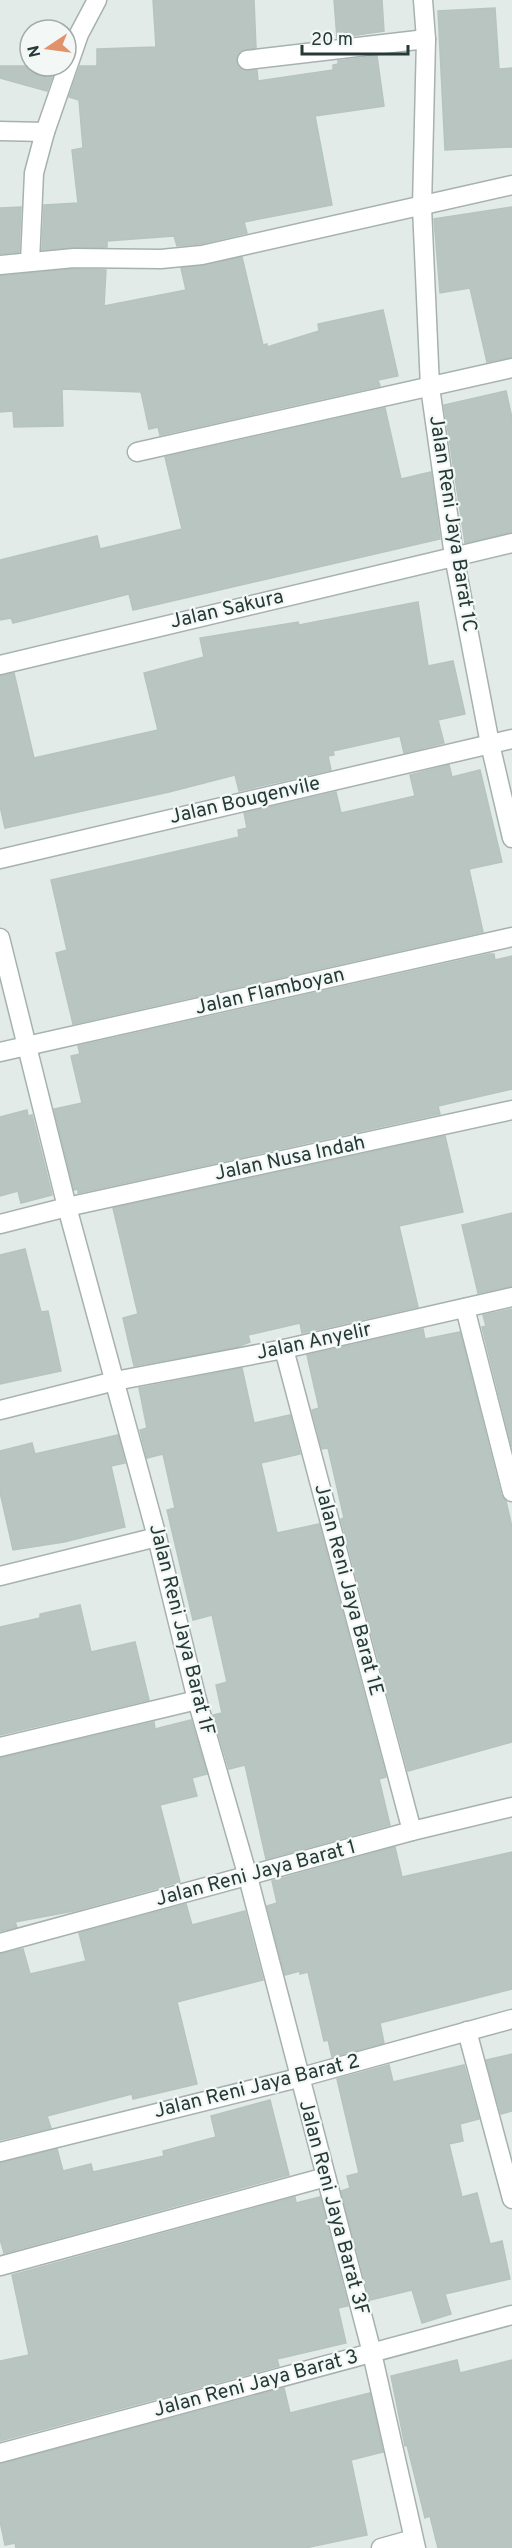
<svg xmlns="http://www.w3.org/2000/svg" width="512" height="2548" font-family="Overpass,sans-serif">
<rect width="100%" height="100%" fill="#e3ebe8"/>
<g fill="#b8c5c1" stroke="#b6c4bf" stroke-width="1.5">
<polygon points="153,0 254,0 256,48 240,51 236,61 238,67 243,70 257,70 258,81 333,70 333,65 338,64 338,61 377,56 384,106 315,116 332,205 244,222 247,233 200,244 177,246 174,236 107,241 107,247 42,250 44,205 78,203 72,150 83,148 79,100 69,97 80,66 97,66 97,49 156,47"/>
<polygon points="334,0 382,0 384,31 337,38"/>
<polygon points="495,8 499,69 512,68 512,147 445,150 438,11"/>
<polygon points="0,66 56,66 47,91 0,78"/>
<polygon points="21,207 19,252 0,254 0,208"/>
<polygon points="512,207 512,357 487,362 470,288 440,293 434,219"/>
<polygon points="242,257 263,345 267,344 267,347 319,331 318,324 383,310 398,376 378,380 380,386 160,435 158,427 149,429 141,392 62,389 63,426 14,427 13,411 0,412 0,276 74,269 106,270 104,306 186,290 181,268"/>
<polygon points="506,391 512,418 512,532 465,543 444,405"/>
<polygon points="385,408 401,479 431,472 440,539 133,610 129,594 13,623 11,618 0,620 0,560 97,536 100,549 182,529 165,457"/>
<polygon points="418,602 428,666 453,661 465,714 438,720 444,743 404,753 400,736 333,751 334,755 328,756 331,770 239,791 235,775 169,792 5,828 0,806 0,676 14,673 34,758 158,730 144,673 204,657 200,638 298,622 299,625"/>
<polygon points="449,765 452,777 480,770 502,862 469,869 483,932 73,1024 56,953 67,950 51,880 239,837 238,830 247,828 244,813 336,792 341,813 415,796 410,775"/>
<polygon points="489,954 494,954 495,960 512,956 512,1089 438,1106 440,1114 78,1193 78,1189 74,1190 54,1109 82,1103 71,1056 80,1054 78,1046"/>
<polygon points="27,1110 28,1116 32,1115 52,1195 21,1203 18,1191 0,1196 0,1117"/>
<polygon points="445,1136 463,1212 399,1226 418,1307 302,1333 300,1323 248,1335 250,1342 237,1347 134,1366 123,1318 138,1314 113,1208"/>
<polygon points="512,1213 512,1286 478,1293 462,1225"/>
<polygon points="25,1249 41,1312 48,1311 61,1371 0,1384 0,1255"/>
<polygon points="512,1309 512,1447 482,1327 486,1326 483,1315"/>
<polygon points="423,1329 425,1339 460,1332 501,1495 506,1501 512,1527 512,1742 408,1771 341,1519 344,1518 328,1448 322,1449 312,1410 319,1408 307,1355"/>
<polygon points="242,1368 254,1423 290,1415 300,1454 261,1463 277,1533 319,1524 386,1777 379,1779 390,1825 266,1859 245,1765 229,1769 213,1715 222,1713 216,1685 227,1682 212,1615 193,1620 167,1510 175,1508 163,1454 147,1458 140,1430 147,1428 139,1388"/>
<polygon points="118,1435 125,1463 111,1466 125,1527 64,1542 13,1550 0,1492 0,1451 32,1443 35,1454"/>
<polygon points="80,1605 91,1652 135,1642 149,1700 0,1735 0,1627 40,1618 40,1614"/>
<polygon points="191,1720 207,1774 192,1778 197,1796 160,1805 180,1882 74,1911 15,1922 17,1927 0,1931 0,1758 154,1722 155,1729"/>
<polygon points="395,1847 402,1877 512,1852 512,1989 380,2023 384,2043 332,2057 328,2040 324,2041 308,1972 300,1974 300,1971 285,1975 267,1906 277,1903 272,1881"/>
<polygon points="186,1904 192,1925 245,1911 263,1980 177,2002 197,2084 133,2099 132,2094 47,2116 51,2128 0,2140 0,1954 23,1949 30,1974 86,1961 79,1933"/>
<polygon points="512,2054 512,2111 501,2114 486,2060"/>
<polygon points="389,2065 393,2082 464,2065 479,2119 460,2124 463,2141 449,2144 462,2197 477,2193 490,2244 502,2241 510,2279 445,2294 451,2314 422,2323 412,2290 370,2300 341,2191 350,2188 347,2176 359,2173 337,2079"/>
<polygon points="270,2100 289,2175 4,2253 0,2239 0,2163 57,2149 63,2171 91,2164 93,2172 164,2156 163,2151 216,2137 211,2116"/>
<polygon points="295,2197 296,2203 320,2197 348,2306 338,2308 346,2343 277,2359 279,2366 0,2441 0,2361 29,2355 12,2275"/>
<polygon points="457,2360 460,2373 512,2360 512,2548 438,2548 430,2516 425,2518 407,2445 405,2446 391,2376"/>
<polygon points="284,2388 290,2413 370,2393 383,2452 351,2460 367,2535 305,2548 16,2548 15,2543 5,2545 0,2521 0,2464"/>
</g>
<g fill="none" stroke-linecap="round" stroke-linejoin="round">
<g stroke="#a6b2af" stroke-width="21">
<g id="minor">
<polyline points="423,0 426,39 422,207 430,387 454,556 490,744 512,838"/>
<polyline points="247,60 426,39"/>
<polyline points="0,131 45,132 34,173 30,262"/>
<polyline points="45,132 79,34 97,0"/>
<polyline points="0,265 74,258 161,259 202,255 512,185"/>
<polyline points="137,452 512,368"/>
<polyline points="0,665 512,543"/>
<polyline points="0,859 512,739"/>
<polyline points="0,938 67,1207 157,1537 197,1700 248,1877 372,2353 416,2548"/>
<polyline points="0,1052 512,937"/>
<polyline points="0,1224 67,1207 512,1110"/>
<polyline points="465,1308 512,1492"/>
<polyline points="284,1349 412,1831"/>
<polyline points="0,1410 115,1381 284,1349 512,1297"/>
<polyline points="0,1576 157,1537"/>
<polyline points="0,1747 197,1700"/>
<polyline points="0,1943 412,1831 512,1807"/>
<polyline points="467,2031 512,2199"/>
<polyline points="0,2152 298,2078 512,2019"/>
<polyline points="0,2266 326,2177"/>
<polyline points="0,2453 512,2315"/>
<polyline points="381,2548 413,2539"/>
</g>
</g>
<use href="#minor" stroke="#fff" stroke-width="18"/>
</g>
<g text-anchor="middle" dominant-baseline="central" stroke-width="4.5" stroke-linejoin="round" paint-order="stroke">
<g font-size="20" fill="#253a36" stroke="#f3f8f6">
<text transform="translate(452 524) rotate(81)">Jalan Reni Jaya Barat 1C</text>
<text transform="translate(227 610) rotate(-13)">Jalan Sakura</text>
<text transform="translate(245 801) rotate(-13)">Jalan Bougenvile</text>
<text transform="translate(270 992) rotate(-13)">Jalan Flamboyan</text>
<text transform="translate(290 1159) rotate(-12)">Jalan Nusa Indah</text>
<text transform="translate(314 1342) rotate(-12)">Jalan Anyelir</text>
<text transform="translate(348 1590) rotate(75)">Jalan Reni Jaya Barat 1E</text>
<text transform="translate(181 1630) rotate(76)">Jalan Reni Jaya Barat 1F</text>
<text transform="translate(256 1874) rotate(-15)">Jalan Reni Jaya Barat 1</text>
<text transform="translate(257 2087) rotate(-14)">Jalan Reni Jaya Barat 2</text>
<text transform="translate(333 2208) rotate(75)">Jalan Reni Jaya Barat 3F</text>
<text transform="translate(256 2384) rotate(-15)">Jalan Reni Jaya Barat 3</text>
</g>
</g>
<g transform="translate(48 48) rotate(257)"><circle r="28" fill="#f3f8f6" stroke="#a1aca9" stroke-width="1.5"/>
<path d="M0-4.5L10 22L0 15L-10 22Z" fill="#e0936b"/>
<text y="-9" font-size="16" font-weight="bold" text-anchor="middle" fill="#253a36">N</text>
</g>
<path d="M302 45v9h106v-9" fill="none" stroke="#253a36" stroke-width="3"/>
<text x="311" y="45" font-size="18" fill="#253a36" stroke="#f3f8f6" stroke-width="4.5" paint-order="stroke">20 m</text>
</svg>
